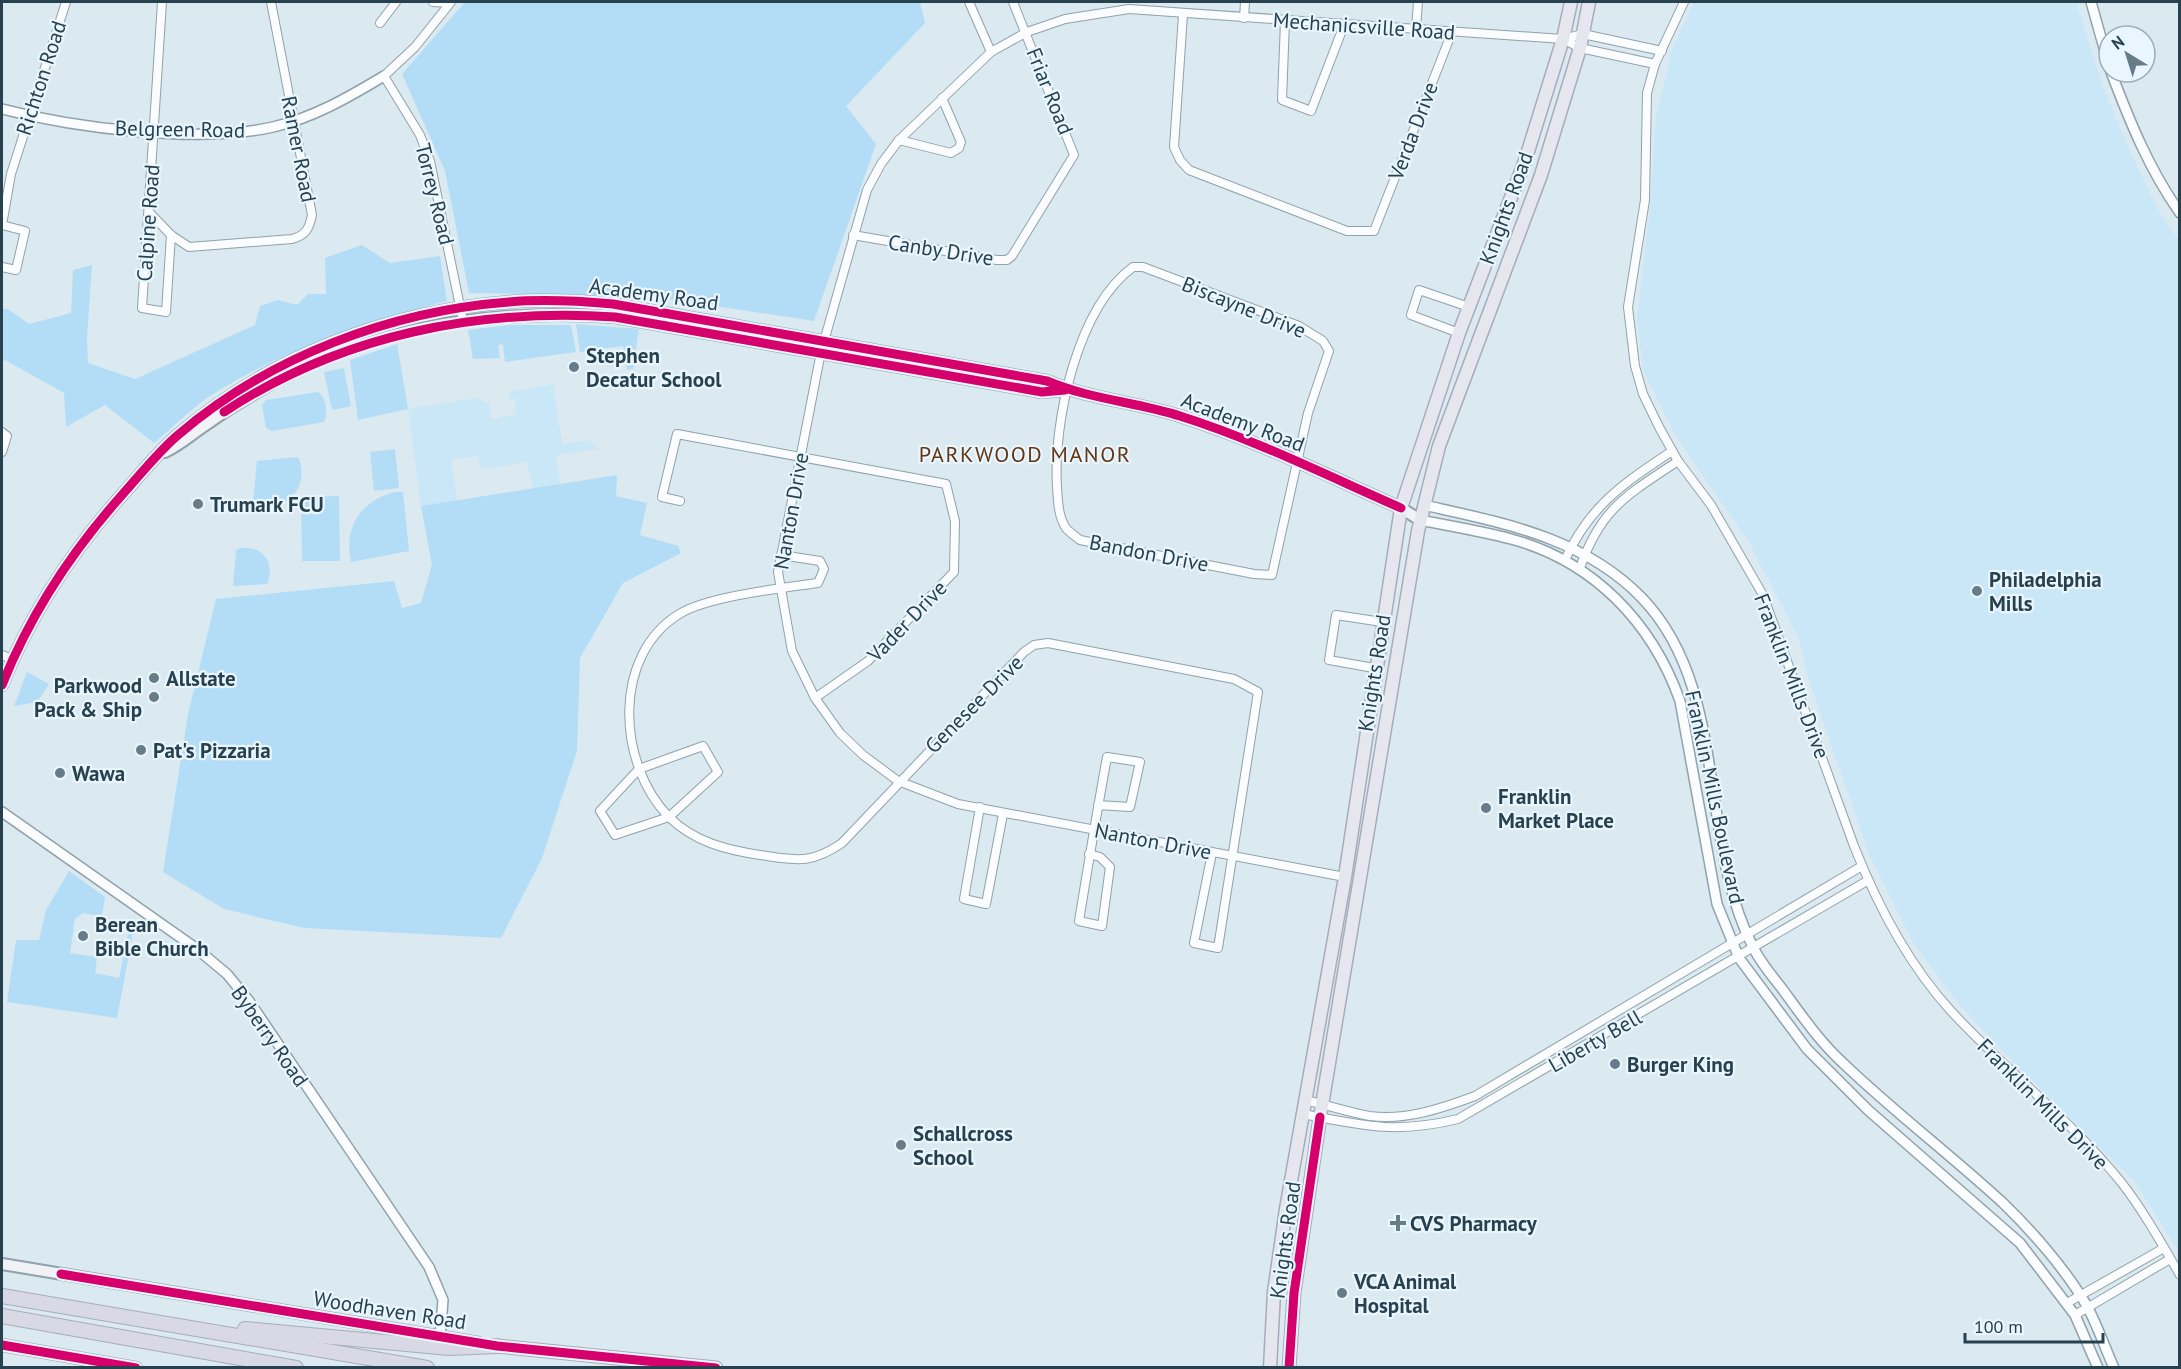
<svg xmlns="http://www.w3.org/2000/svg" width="2181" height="1369" font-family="'PT Sans',sans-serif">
<rect width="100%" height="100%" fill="#dbe9f1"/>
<g fill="#cae7f8">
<polygon points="1694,2 2076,2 2102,84 2126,143 2157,208 2179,241 2179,1252 2135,1182 2017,1066 1958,1003 1912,941 1869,855 1808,677 1799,639 1749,542 1678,440 1643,370 1637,318 1650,209 1656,116 1672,49"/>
<polygon points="553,384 562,444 589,440 598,449 556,455 560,484 533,489 527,462 480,469 478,456 451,459 457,501 421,506 408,409 477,398 489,404 491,419 516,414 515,399 510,398 509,392"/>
</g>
<g fill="#b3ddf6">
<polygon points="465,2 920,2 925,23 846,106 876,144 814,321 649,296 469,293 445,171 402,74"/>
<path d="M 362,245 L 390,263 L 440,256 L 447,301 C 368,322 288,348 218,391 C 195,404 175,426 154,443 L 105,405 L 66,427 L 64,393 L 5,360 L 2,361 L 2,309 L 8,309 L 29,324 L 71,313 L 73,270 L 92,265 L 87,337 L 88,363 L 135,379 L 255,325 L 260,306 L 278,300 L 297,305 L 308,294 L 326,294 L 325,258 Z"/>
<polygon points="576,324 639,329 633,369 627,370 623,346 580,352"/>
<polygon points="510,325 571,325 576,352 505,362 503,344 498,345 500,358 473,359 468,330"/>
<polygon points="397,344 408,409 358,420 350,360"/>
<polygon points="344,368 351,406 332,410 324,372"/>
<path d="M 318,392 C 326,397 328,414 324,422 L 272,431 L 266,428 L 262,405 L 266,400 Z"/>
<polygon points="395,449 399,488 374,491 370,452"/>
<path d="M 298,457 C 312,488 283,515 253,502 L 257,461 Z"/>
<polygon points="617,475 616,496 647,503 640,535 678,546 681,553 623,583 580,658 577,751 542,858 501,938 304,928 224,909 163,872 188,714 216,599 394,581 402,608 421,603 432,565 421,506"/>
<path d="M 395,492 L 403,492 L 409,551 L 351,562 C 343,528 361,500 395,492 Z"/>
<polygon points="339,496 340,561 302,561 301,497"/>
<path d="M 240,548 C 263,545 276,564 267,584 L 233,586 L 236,550 Z"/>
<polygon points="27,672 49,684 37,702 14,706"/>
<polygon points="69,871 105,897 102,916 83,913 75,919 70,953 97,957 95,973 119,978 131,918 135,923 117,1018 7,1002 16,940 39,940 46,910"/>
</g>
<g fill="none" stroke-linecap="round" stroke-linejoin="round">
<g stroke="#90a2ab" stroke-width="10">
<g id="minor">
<polyline points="162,2 142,308 166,312 171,235"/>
<polyline points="433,2 450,3"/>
<polyline points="451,2 415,47 384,76 420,135 430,161 463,321"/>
<polyline points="969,2 991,52"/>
<path d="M 1684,2 L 1655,64 L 1647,93 L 1645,200 L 1628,307 L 1635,366 L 1643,394 L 1659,427 L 1678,461 L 1711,505 L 1763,595 L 1854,846 C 1877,904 1908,964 1951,1011 C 2005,1070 2070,1119 2121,1182 C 2143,1210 2162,1244 2180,1275"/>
<polyline points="1183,15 1174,147 1180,160 1189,170 1347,231 1374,231 1452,32"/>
<polyline points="1244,18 1245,2"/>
<polyline points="1285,21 1282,100 1311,111 1344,25"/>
<polyline points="380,23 396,2"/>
<polyline points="1416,29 1418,2"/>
<polyline points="1563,39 1580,48 1655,64"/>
<polyline points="899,140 951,153 959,148 961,142 942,98"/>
<path d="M 149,212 L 171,235 L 189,247 L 292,239 C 306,235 309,229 312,215 L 271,2"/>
<polyline points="2,225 11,174 66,2"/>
<polyline points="2,225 25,231 16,270 2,267"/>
<polyline points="853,235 997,260 1007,260 1012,256 1074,155 1013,2"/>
<path d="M 1133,267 L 1143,267 L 1299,326 L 1323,341 L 1329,351 L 1308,413 L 1272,575 L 1254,574 L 1080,540 C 1075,536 1069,532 1066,528 C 1058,516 1058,501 1057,487 C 1053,422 1077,308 1133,267 Z"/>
<polyline points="1459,333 1411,315 1419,290 1469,307"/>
<polyline points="2,432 7,436 2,452"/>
<polyline points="680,501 662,497 677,434 946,484 955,521 954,572 868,661 815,698"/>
<path d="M 781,555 L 820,561 L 824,569 L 818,583 C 783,588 710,596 681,613 C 611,654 617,764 669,817 C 694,842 727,850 760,855 C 796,860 810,865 842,843 L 1024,652 L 1034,645 L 1048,643 L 1234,679 L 1258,692 L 1218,948 L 1194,943 L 1212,853"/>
<path d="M 1565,560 C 1589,506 1624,483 1672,451"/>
<path d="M 1580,568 C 1601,508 1627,495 1678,461"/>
<polyline points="2,655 12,659"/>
<polyline points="1374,668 1329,660 1336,615 1382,622"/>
<polygon points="703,746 718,772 669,817 615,835 600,811 639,769"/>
<polyline points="980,807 964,899 986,904 1003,814"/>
<path d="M 1089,854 L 1100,857 L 1110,867 L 1102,926 L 1079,921 C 1088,866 1097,811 1107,757 L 1140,762 L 1130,807 L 1098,805"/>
<polyline points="1345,877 958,804 898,781 863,755 840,733 815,698 792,651 778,572 821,352 867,190 881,164 899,140 991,52 1027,32 1065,19 1129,9 1563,39 1583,34 1662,51"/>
<path d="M 1305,1100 C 1327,1105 1348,1112 1370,1116 C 1405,1121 1443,1108 1475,1096 L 1862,866"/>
<path d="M 1303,1114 C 1364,1126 1396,1134 1458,1119 L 1867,881"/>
<polyline points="2067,1303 2164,1248"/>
<polyline points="2075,1315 2170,1259"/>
</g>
</g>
<g stroke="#90a2ab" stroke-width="12">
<g id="tertiary">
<polyline points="2091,2 2109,66"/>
<path d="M 2111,72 C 2130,122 2149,169 2180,213"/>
<path d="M 2,109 C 75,128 199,144 273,127 C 313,118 349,97 384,76"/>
<path d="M 1424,505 C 1503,523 1583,537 1642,598 C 1730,690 1697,838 1753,947 C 1760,962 1773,977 1783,990 C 1802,1016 1820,1042 1843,1063 C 1894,1112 1951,1155 2003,1203 C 2032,1231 2068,1272 2088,1308 C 2098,1327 2105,1348 2114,1368"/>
<path d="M 1420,520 C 1450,526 1481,531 1511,539 C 1593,561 1652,622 1680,701 L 1717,904 L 1739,958 L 1807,1049 L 1868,1110 L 2020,1243 L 2075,1315 L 2098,1368"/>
<polyline points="2,812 197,949 227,974 249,1001 429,1267 443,1300 440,1337"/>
</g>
</g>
<g stroke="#90a2ab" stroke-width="14">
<g id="secondary">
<path d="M 165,452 C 182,444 194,432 210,422 C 231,407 253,394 276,381 C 380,325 498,309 615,317 L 1042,392 L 1065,390"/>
<path d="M 2,685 C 30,615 72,551 122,495 C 138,477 160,450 178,435 C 269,357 390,311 509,302 C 544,299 579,301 613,304 L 1047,381 C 1089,399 1136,402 1180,416 C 1256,440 1328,476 1401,508 L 1420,520"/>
<polyline points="2,1264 479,1343"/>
<polyline points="2,1345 136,1368"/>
</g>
</g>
<g stroke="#a7acbc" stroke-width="15">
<g id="primary">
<polyline points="497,1346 716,1368"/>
<polyline points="1270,1368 1274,1292 1286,1209 1345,877 1401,508 1459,333 1525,161 1563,39 1571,2"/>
<polyline points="1289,1368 1294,1293 1320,1117 1418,531 1439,446 1541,175 1580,48 1589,2"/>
</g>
</g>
<g stroke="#a7acbc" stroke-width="16">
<g id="motorway">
<polyline points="2,1296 427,1368"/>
<polyline points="2,1316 296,1368"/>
<polyline points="245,1329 449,1348 497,1346"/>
</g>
</g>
<use href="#minor" stroke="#fafcfd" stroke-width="8"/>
<use href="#tertiary" stroke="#fafcfd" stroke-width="9"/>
<use href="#secondary" stroke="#f0f2f5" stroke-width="10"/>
<use href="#primary" stroke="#e6e6ee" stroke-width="12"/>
<use href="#motorway" stroke="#d9d8e5" stroke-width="14"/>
<g stroke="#eaf6fe" stroke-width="13">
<g id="cycleway">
<path d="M 224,412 C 341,335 477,308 615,317 L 1042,392 L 1065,390"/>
<path d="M 2,685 C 30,615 72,551 122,495 C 138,477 160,450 178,435 C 269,357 390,311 509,302 C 544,299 579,301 613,304 L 1047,381 C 1089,399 1136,402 1180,416 C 1256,440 1328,476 1401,508"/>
<polyline points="61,1274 497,1346 716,1368"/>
<polyline points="2,1345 136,1368"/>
<polyline points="1289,1368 1294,1293 1320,1117"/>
</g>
</g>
<use href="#cycleway" stroke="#d6006c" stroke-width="9"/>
</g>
<g fill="#667c88" stroke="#eaf6fe" stroke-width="2">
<circle cx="574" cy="367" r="6"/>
<circle cx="198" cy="504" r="6"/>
<circle cx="1977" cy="591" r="6"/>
<circle cx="154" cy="678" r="6"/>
<circle cx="154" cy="697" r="6"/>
<circle cx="141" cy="750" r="6"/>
<circle cx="60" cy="773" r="6"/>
<circle cx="1486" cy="808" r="6"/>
<circle cx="83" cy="936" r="6"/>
<circle cx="1615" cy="1064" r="6"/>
<circle cx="901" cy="1145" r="6"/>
<path d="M1395 1214h6v6h6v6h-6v6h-6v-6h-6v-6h6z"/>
<circle cx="1342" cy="1293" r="6"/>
</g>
<g text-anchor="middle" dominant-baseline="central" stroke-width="4.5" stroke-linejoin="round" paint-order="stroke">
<g font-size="21" fill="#27414f" stroke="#eaf6fe">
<text transform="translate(1364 26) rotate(4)">Mechanicsville Road</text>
<text transform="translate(41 78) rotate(-72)">Richton Road</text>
<text transform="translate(1050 91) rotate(68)">Friar Road</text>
<text transform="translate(180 129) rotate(1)">Belgreen Road</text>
<text transform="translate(1413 131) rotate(-69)">Verda Drive</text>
<text transform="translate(299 149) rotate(79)">Ramer Road</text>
<text transform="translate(435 194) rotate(76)">Torrey Road</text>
<text transform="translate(1506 208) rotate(-70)">Knights Road</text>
<text transform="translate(148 223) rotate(-86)">Calpine Road</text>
<text transform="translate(941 250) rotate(9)">Canby Drive</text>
<text transform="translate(654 294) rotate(8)">Academy Road</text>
<text transform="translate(1244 307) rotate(22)">Biscayne Drive</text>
<text transform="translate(1243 422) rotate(21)">Academy Road</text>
<text transform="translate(791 511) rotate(-80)">Nanton Drive</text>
<text transform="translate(1149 553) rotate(11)">Bandon Drive</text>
<text transform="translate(907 621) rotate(-46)">Vader Drive</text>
<text transform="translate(1374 673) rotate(-81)">Knights Road</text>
<text transform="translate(1792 676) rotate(69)">Franklin Mills Drive</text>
<text transform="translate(974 704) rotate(-45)">Genesee Drive</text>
<text transform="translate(1715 797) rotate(78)">Franklin Mills Boulevard</text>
<text transform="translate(1153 841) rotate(11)">Nanton Drive</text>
<text transform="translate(270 1036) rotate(55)">Byberry Road</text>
<text transform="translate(1595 1041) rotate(-30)">Liberty Bell</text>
<text transform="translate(2043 1104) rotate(45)">Franklin Mills Drive</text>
<text transform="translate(1285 1240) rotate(-82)">Knights Road</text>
<text transform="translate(390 1310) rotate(9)">Woodhaven Road</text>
</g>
<g font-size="21" font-weight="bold" fill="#27414f" stroke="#eaf6fe" text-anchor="start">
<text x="586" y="355">Stephen<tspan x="586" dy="24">Decatur School</tspan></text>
<text x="210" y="504">Trumark FCU</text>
<text x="1989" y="579">Philadelphia<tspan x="1989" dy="24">Mills</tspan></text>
<text x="166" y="678">Allstate</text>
<text x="142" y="685" text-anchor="end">Parkwood<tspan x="142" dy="24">Pack &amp; Ship</tspan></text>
<text x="153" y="750">Pat's Pizzaria</text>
<text x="72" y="773">Wawa</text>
<text x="1498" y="796">Franklin<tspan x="1498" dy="24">Market Place</tspan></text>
<text x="95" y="924">Berean<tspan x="95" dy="24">Bible Church</tspan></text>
<text x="1627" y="1064">Burger King</text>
<text x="913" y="1133">Schallcross<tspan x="913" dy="24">School</tspan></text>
<text x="1410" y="1223">CVS Pharmacy</text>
<text x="1354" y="1281">VCA Animal<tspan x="1354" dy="24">Hospital</tspan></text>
</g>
<g font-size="22" letter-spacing="1.5" fill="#633614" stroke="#eaf6fe">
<text x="1025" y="454">PARKWOOD MANOR</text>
</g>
</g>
<rect width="2181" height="1369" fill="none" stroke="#27414f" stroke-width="6"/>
<g transform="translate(2127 54) rotate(322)"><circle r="28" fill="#eaf6fe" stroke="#9caeb8" stroke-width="1.5"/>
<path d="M0-4.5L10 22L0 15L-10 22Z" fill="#667c88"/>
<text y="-9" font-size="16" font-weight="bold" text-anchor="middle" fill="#27414f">N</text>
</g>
<path d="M1965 1333v9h138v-9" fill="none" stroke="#27414f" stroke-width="3"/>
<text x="1974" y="1333" font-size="18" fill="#27414f" stroke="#eaf6fe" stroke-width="4.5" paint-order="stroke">100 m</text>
</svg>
